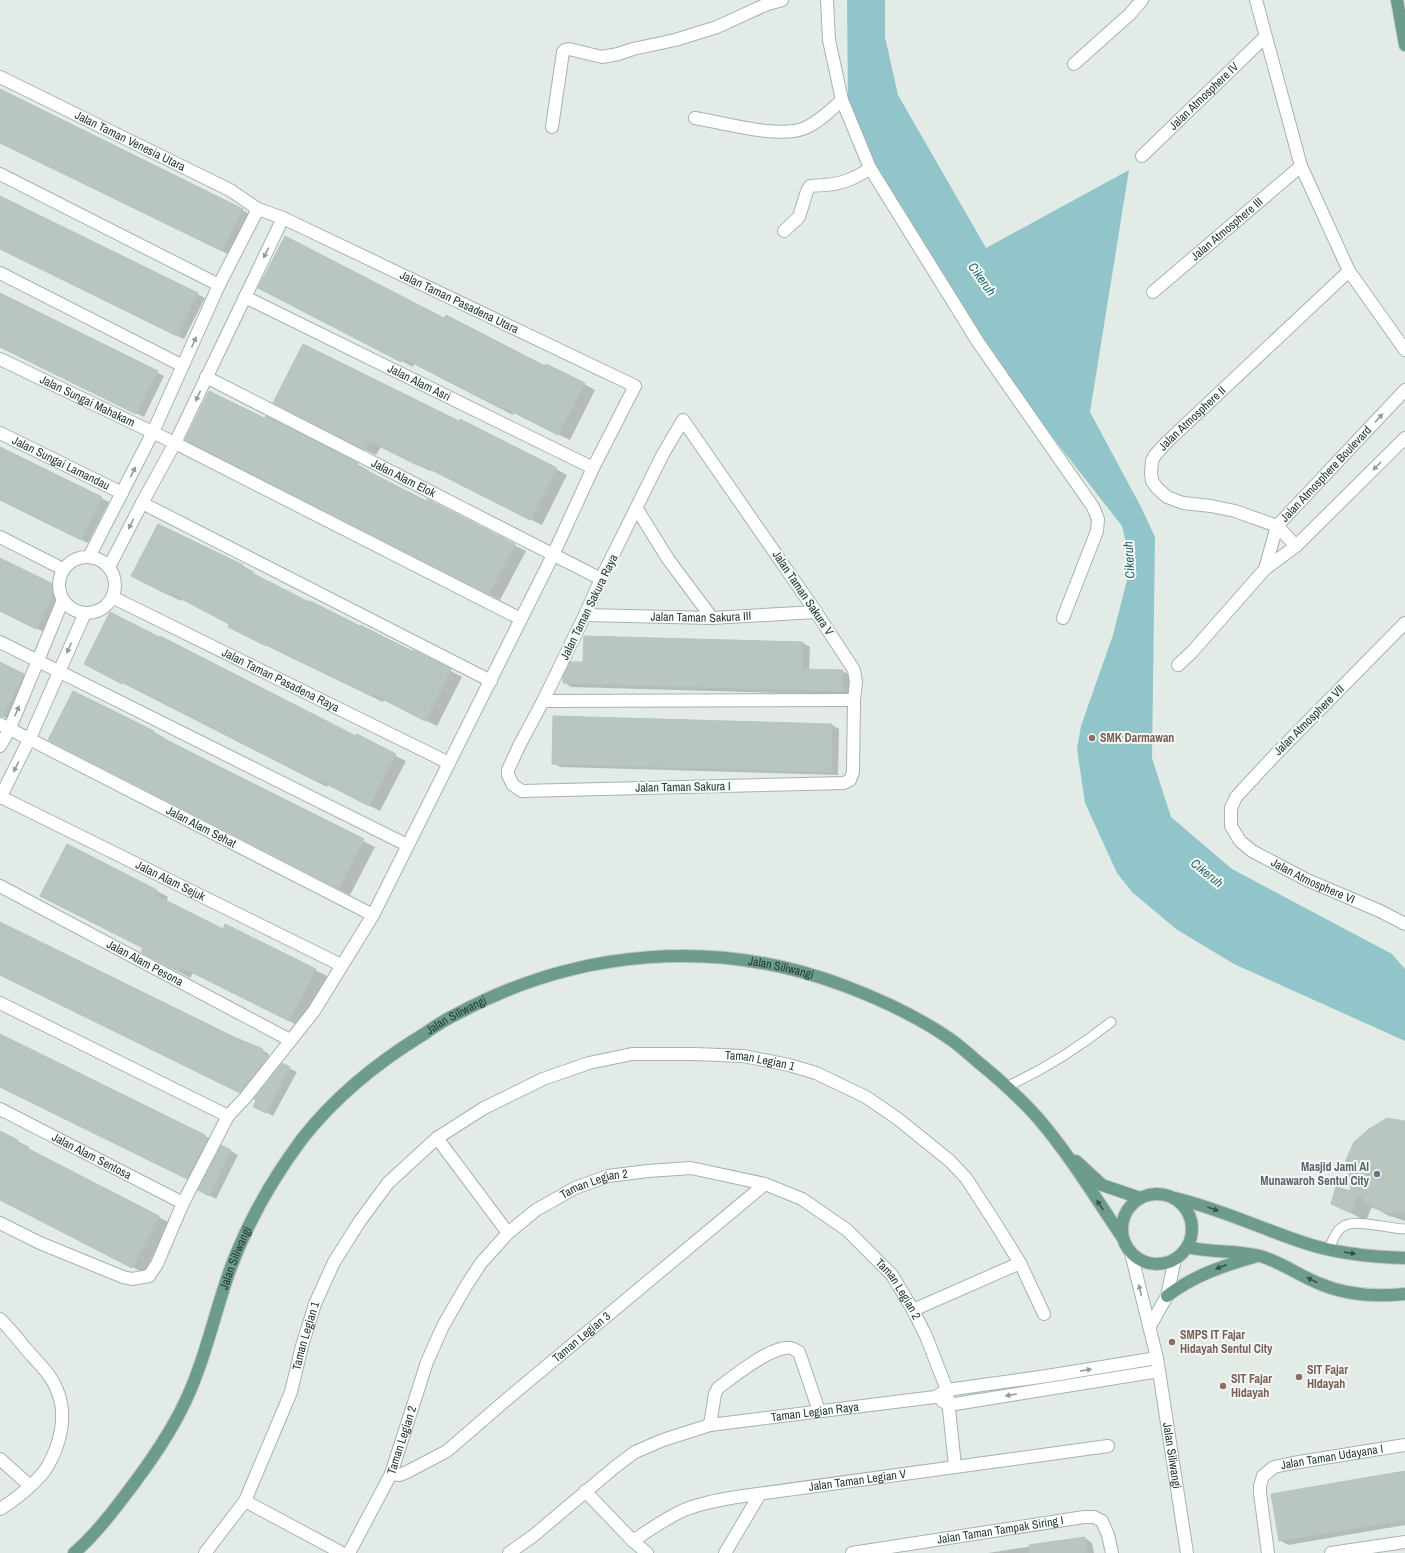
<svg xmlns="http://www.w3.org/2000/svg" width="1405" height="1553" font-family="'Archivo Narrow',sans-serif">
<rect width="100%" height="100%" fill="#e3ebe7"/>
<polygon fill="#91c5ca" points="847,0 885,0 885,37 898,95 986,248 1129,170 1090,412 1141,507 1155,537 1152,758 1171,817 1232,869 1392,954 1405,969 1405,1041 1234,964 1176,929 1132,892 1117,873 1085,803 1077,749 1081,726 1113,635 1131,564 1122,526 978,342 870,168 848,105"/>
<g fill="#0003">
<polygon points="0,90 250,214 230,255 0,142"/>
<polygon points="0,197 205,298 184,339 0,249"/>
<polygon points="271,294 445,319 584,384 595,390 570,440 514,413 513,415 414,364 413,367"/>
<polygon points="0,295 164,376 144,417 0,346"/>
<polygon points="285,409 556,469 567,475 542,525 431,470 430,471 381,447 376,455"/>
<polygon points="198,446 357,464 368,470 368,472 526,551 500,600"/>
<polygon points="0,448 109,502 88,543 0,500"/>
<polygon points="158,525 243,566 254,572 253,575 310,604 413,653 414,651 462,677 437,726 384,700 383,702 240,633 230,624 182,599 181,601 143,582"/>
<polygon points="0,559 64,591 44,632 0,611"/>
<polygon points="803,643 810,647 809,670 842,671 850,675 849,695 571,687 564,682 584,663"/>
<polygon points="0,663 31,679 10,720 0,715"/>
<polygon points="85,664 357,737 406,761 380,811 328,785 327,787"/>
<polygon points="74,692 154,732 165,738 164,740 375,847 350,895 61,746"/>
<polygon points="554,717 832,725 839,729 838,775 560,767 553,763"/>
<polygon points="68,845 157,891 168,897 166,902 223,931 315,970 327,976 301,1027 193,973 190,978 153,958 144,948 53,902"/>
<polygon points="0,923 233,1037 262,1050 269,1054 268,1057 275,1061 247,1096 0,975"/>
<polygon points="0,1035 212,1140 195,1182 0,1087"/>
<polygon points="289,1068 297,1072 273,1116 262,1110"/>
<polygon points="1405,1122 1405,1221 1387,1215 1372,1206 1366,1221 1332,1203 1352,1192"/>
<polygon points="0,1132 29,1147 28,1149 170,1223 144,1273 0,1198"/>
<polygon points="231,1151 238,1155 216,1199 207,1194"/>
<polygon points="1405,1472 1405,1525 1288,1545 1280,1540"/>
<polygon points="1085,1538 1092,1543 1094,1553 988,1553"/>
</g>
<g fill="#b9c6c0" stroke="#b6c4bd">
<polygon points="0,89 243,209 222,251 0,143"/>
<polygon points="0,196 198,293 177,336 0,249"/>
<polygon points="285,236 444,318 446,315 545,366 546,364 585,383 558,435 503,407 502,409 403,358 401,362 258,288"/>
<polygon points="0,293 158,371 136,414 0,347"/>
<polygon points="303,344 459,421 460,419 557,468 530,520 420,464 419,466 369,441 364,450 273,403"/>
<polygon points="209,391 264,418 266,416 358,463 356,465 426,501 427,499 515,544 489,594 185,440"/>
<polygon points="0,447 102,497 81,540 0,500"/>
<polygon points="158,524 243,565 242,568 309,602 310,601 360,626 360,625 412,651 413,650 451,669 425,721 373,694 372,696 267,645 266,646 228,627 229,624 170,593 169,595 131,576"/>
<polygon points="0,558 57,586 36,629 0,611"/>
<polygon points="110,612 159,637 160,636 356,736 357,734 396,754 369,806 317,779 316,781 123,682 122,684 84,664"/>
<polygon points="584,636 803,642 802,669 843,670 842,691 563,683 563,677 570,662 583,662"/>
<polygon points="0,662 24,674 2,717 0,717"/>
<polygon points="73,691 154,731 153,733 220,767 364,839 339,889 48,740"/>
<polygon points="553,716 832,724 831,772 552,764"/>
<polygon points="67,844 157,890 155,895 223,929 225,924 316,969 289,1021 181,967 179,972 141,952 143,948 40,896"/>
<polygon points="0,922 234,1037 263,1049 261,1052 269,1056 240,1093 0,975"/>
<polygon points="0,1034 205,1135 204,1136 208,1138 187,1179 0,1087"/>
<polygon points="282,1063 290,1067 266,1113 253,1107 256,1101 254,1099"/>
<polygon points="1387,1118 1405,1121 1405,1211 1389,1213 1371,1207 1358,1194 1351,1213 1331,1204 1336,1187 1351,1191 1346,1160 1354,1142 1369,1129"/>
<polygon points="0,1131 18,1140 17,1143 159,1216 132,1268 0,1200"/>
<polygon points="221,1145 231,1150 209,1196 198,1190"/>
<polygon points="1405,1471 1405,1520 1279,1541 1271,1494"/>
<polygon points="1085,1537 1087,1553 1030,1553 1029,1545"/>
</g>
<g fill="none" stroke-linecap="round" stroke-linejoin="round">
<g stroke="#a6b3ad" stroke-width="11">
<g id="service">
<path d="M 1008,1086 C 1047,1068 1077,1049 1111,1022"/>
<path d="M 1328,1250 C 1332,1243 1335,1232 1341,1228 C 1353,1217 1389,1229 1405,1229"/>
</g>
</g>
<g stroke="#a6b3ad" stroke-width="14">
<g id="minor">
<polyline points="827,0 829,40 842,100 870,168 978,342 1093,507 1098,519 1097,531 1063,618"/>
<polyline points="1256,0 1301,166 1349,271 1405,350"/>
<polyline points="1074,64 1130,14 1142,0"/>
<path id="s1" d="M 0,77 L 230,190 L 258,209 L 283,218 L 635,386 L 593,468 L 553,555 L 373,915 L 314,1011 L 245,1098 L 228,1116 L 183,1203 L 157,1264 L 149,1276 L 132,1279 L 123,1277 L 40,1243 L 0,1223"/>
<path d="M 695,118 C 724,123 779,139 805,128 C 819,122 831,110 842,100"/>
<polyline points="552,127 563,52 565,50 569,49 602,57 618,54 633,49 675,40 717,27 765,5 782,0"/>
<path id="s2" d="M 1142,156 L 1265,37"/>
<polyline points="0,174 219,285"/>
<path d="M 784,231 L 799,217 L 807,191 L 810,186 C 814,185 818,186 823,185 C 839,185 857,178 870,168"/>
<polyline points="0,273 183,366"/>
<path id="s3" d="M 1153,292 L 1301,166"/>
<path id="s4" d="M 245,297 L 593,468"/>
<path id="s5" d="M 0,359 L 175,443 L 521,619"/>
<path id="s6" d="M 206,377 L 601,579"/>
<polygon points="683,420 816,612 854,670 856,682 854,700 853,772 850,780 844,783 522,791 513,785 508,775 508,770 519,746 543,701 585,615 601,579 663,454"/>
<path id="s7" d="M 0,433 L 122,493"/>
<polyline points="142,503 491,681"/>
<polyline points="637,509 668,559 712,618"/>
<polyline points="0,537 63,569"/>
<path id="s8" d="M 1296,546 L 1277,526 L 1235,511 L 1211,506 L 1183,503 L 1167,497 L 1157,488 L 1152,481 L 1151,473 L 1152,461 L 1155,455 L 1167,442 L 1349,271"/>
<circle cx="87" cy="585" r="28"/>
<polyline points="89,557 153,432 219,285 258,209"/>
<polyline points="109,567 142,503 175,443 283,218"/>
<path id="s9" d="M 1265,569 L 1277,526 L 1405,390"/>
<path id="s10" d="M 112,597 L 449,763"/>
<path id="s11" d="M 585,615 L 712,618 L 816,612"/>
<path id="s12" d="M 1405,623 L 1275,755 L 1236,797 L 1231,808 L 1231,826 L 1240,841 L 1252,851 L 1307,880 L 1380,911 L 1405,924"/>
<polyline points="0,642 407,845"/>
<polyline points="1178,665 1192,652 1265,569 1296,546 1405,438"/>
<polyline points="543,701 854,700"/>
<path id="s13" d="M 0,724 L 373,915"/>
<polyline points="0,746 10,728 63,600"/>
<path id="s14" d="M 1,797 L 341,965"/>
<polyline points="0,798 30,738 85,613"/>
<path id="s15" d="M 0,886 L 290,1040"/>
<polyline points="0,1003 228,1116"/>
<path id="s16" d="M 0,1109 L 183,1203"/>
<polyline points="437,1138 508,1233"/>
<path id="s17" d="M 1131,1253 L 1157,1358 L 1187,1553"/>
<polyline points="913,1310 1020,1263"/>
<path d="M 0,1319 C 9,1328 18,1339 26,1349 C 37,1362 51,1374 57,1390 C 68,1416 60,1446 46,1469 C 36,1483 15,1500 0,1509"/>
<polyline points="1150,1326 1167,1296 1175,1259"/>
<polyline points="942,1401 949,1405 1159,1371"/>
<path d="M 710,1425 L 715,1394 L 718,1388 C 733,1377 773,1344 791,1348 C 793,1348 796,1351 799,1352 L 819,1411"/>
<polyline points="0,1459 30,1486"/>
<path id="s18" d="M 391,1474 L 400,1475 L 407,1472 L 447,1451 L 506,1400 L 765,1184"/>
<polyline points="585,1491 633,1541 647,1553"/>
<polyline points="245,1501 342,1553"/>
<path id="s19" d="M 633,1541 C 649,1530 666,1518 684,1510 C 701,1503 718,1500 736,1497 L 1108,1446"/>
<path id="s20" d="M 205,1553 L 245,1501 L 291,1392 L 302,1346 L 315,1304 L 334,1262 L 360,1221 L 388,1183 L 437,1138 L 484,1108 L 543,1079 L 589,1063 L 632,1054 L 695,1054 L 743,1056 L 789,1065 L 816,1073 L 866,1097 L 898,1119 L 950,1161 L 966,1178 L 994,1221 L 1020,1263 L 1044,1314"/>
<path id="s21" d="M 349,1553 L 391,1474 L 427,1362 L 443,1326 L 466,1286 L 481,1263 L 508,1233 L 536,1210 L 575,1188 L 608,1176 L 648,1171 L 691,1168 L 765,1184 L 802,1199 L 847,1230 L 892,1275 L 913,1310 L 926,1336 L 947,1390 L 955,1466"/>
<path id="s22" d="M 509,1553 L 533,1536 L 615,1467 L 635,1452 L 663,1440 L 710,1425 L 935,1397 L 947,1390 L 1047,1376 L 1157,1358"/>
<polyline points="725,1553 760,1494"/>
<path id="s23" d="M 852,1553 L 1084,1517 L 1094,1517 L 1102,1521 L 1108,1535 L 1112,1553"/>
<path id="s24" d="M 1268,1553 L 1260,1493 L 1260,1486 L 1263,1476 L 1274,1467 L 1293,1463 L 1405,1445"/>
<polyline points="1331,1553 1405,1542"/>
</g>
</g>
<g stroke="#c2c8c6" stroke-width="14">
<g id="primary">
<polyline points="1397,0 1405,45"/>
<polyline points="1076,1161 1102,1185 1140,1198"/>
<circle cx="1157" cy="1229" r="35"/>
<path d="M 1175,1198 C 1221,1209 1264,1230 1308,1244 C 1339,1254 1373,1257 1405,1258"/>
<path d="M 1187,1247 C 1211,1253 1236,1250 1260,1256 C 1281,1262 1298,1275 1318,1283 C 1345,1295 1376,1297 1405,1294"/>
<path d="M 1167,1296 C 1193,1276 1222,1266 1254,1257"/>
<path id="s25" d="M 74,1553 C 93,1537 108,1518 123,1498 C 147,1467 170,1435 186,1400 C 206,1357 215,1311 231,1267 C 248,1222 273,1178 302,1139 C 335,1097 378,1062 424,1034 C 434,1027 444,1020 455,1015 C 576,949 716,937 845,986 C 882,1000 917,1016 950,1039 C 960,1046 969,1054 978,1062 C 999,1079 1019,1097 1037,1117 C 1069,1154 1095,1197 1122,1237"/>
</g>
</g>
<use href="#service" stroke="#fff" stroke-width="9"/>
<use href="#minor" stroke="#fff" stroke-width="12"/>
<use href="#primary" stroke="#6d9c8c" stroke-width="12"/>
</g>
<defs><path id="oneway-solid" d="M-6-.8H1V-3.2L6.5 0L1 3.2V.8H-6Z"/></defs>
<g fill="#929d99">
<use href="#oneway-solid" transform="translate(266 253) rotate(116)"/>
<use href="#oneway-solid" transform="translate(194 342) rotate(-66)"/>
<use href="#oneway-solid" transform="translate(198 396) rotate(115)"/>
<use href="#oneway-solid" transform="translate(1379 418) rotate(-47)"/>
<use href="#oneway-solid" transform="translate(1377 466) rotate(135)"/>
<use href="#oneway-solid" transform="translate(133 472) rotate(-63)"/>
<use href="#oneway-solid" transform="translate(131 524) rotate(117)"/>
<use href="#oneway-solid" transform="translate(69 648) rotate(114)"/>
<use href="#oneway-solid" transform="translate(17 711) rotate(-67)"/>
<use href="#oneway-solid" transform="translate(16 767) rotate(116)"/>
<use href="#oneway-solid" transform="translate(1140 1290) rotate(-103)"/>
<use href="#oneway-solid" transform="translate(1086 1370) rotate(-9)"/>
<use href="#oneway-solid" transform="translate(1011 1395) rotate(171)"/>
</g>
<g fill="#375349">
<use href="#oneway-solid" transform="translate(1100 1205) rotate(-124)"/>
<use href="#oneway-solid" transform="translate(1213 1209) rotate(20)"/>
<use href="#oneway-solid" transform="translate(1350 1253) rotate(9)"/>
<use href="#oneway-solid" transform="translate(1221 1267) rotate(159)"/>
<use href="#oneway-solid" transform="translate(1312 1280) rotate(-153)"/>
</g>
<g fill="#8d6e63" stroke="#f3f8f5" stroke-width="1.5">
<circle cx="1092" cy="738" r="4"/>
<circle cx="1172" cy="1342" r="4"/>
<circle cx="1299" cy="1377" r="4"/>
<circle cx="1223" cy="1386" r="4"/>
</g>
<circle fill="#6b7280" stroke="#f3f8f5" stroke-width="1.5" cx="1377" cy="1174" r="4"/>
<g text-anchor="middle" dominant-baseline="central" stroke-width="4" stroke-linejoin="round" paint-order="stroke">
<g font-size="12" fill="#253b33" stroke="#f3f8f5">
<text stroke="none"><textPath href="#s2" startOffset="86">Jalan Atmosphere IV</textPath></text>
<text stroke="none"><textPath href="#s1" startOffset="145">Jalan Taman Venesia Utara</textPath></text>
<text stroke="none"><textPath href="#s3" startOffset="97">Jalan Atmosphere III</textPath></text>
<text stroke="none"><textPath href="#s1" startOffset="512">Jalan Taman Pasadena Utara</textPath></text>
<text stroke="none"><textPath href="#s4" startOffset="194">Jalan Alam Asri</textPath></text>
<text stroke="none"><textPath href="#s5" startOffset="97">Jalan Sungai Mahakam</textPath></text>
<text stroke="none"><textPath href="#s8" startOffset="243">Jalan Atmosphere II</textPath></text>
<text stroke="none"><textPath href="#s7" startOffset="68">Jalan Sungai Lamandau</textPath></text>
<text stroke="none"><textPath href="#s9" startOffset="116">Jalan Atmosphere Boulevard</textPath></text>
<text stroke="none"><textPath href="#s6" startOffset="222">Jalan Alam Elok</textPath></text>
<text transform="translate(803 593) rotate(56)">Jalan Taman Sakura V</text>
<text transform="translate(589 607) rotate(-64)">Jalan Taman Sakura Raya</text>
<text stroke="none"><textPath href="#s11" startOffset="116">Jalan Taman Sakura III</textPath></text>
<text stroke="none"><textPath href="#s10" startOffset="188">Jalan Taman Pasadena Raya</textPath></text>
<text transform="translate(1309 720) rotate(-45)">Jalan Atmosphere VII</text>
<text transform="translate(683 787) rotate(-1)">Jalan Taman Sakura I</text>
<text stroke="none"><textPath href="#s13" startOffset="226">Jalan Alam Sehat</textPath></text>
<text stroke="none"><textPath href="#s12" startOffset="374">Jalan Atmosphere VI</textPath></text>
<text stroke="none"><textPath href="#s14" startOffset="189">Jalan Alam Sejuk</textPath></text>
<text stroke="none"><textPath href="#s15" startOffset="164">Jalan Alam Pesona</textPath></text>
<text stroke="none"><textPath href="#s25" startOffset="1013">Jalan Siliwangi</textPath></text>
<text stroke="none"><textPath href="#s25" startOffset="677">Jalan Siliwangi</textPath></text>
<text stroke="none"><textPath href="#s20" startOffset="826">Taman Legian 1</textPath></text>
<text stroke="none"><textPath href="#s16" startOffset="103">Jalan Alam Sentosa</textPath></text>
<text stroke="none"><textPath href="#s21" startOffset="461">Taman Legian 2</textPath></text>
<text stroke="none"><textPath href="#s25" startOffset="341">Jalan Siliwangi</textPath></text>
<text stroke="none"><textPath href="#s21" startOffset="809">Taman Legian 2</textPath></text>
<text stroke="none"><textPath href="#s20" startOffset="242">Taman Legian 1</textPath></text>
<text stroke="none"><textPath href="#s18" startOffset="238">Taman Legian 3</textPath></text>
<text stroke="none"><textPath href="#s22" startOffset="347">Taman Legian Raya</textPath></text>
<text stroke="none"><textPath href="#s21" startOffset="125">Taman Legian 2</textPath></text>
<text stroke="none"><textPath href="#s17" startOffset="207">Jalan Siliwangi</textPath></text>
<text stroke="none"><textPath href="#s24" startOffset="151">Jalan Taman Udayana I</textPath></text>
<text stroke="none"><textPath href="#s19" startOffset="236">Jalan Taman Legian V</textPath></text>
<text stroke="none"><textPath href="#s23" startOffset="150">Jalan Taman Tampak Siring I</textPath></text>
</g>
<g font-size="12" font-weight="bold" fill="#785e54" stroke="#f3f8f5" text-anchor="start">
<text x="1100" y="738">SMK Darmawan</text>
<text x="1180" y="1335">SMPS IT Fajar<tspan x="1180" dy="14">Hidayah Sentul City</tspan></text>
<text x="1307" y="1370">SIT Fajar<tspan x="1307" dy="14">HIdayah</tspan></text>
<text x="1231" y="1379">SIT Fajar<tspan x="1231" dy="14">Hidayah</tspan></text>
</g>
<g font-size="12" font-weight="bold" fill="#5b616d" stroke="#f3f8f5" text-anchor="end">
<text x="1369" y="1167">Masjid Jami Al<tspan x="1369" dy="14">Munawaroh Sentul City</tspan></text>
</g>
<g font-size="13" font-style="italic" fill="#256970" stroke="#f3f8f5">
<text transform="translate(982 279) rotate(54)">Cikeruh</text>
<text transform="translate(1129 560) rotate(-93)">Cikeruh</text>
<text transform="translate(1207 873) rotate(39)">Cikeruh</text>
</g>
</g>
</svg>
